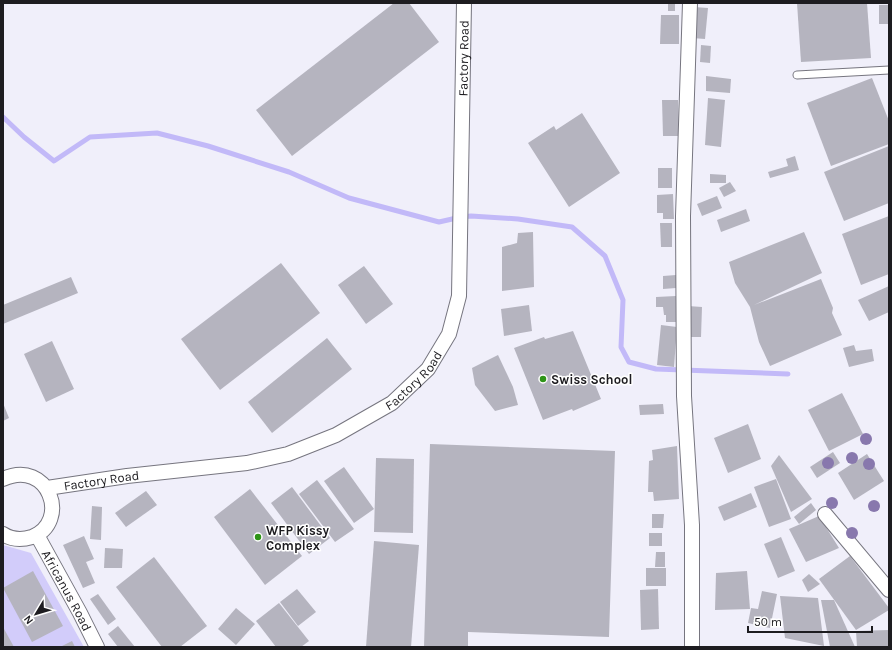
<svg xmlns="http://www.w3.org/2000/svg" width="892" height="650" font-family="Karla,sans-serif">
<rect width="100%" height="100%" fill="#f0effa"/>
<polygon fill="#d2ccfa" points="3,545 31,553 84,647 3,647"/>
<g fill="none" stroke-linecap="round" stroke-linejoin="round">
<polyline stroke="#c2b9f8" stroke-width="5" points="3,117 24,137 54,161 90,137 157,133 208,146 289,172 349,198 439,222 461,217 471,216 518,219 572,227 605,256 623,300 621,347 629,362 656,369 788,374"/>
</g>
<g fill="#b5b4bf">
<polygon points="394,3 409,3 439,42 292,156 256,110"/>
<rect x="668" y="3" width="7" height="8"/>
<polygon points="797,3 867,3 871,58 801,62"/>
<rect x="879" y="5" width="10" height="19"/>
<polygon points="694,7 708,8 705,39 692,38"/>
<polygon points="661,15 679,15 679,44 660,44"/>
<polygon points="701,45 711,46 710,63 700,62"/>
<polygon points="706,76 731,79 730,93 706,91"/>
<polygon points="872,78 889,121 889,144 831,166 807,103"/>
<polygon points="708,98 725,100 721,147 705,145"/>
<polygon points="662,100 678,100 679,136 663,136"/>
<polygon points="582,113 620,173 569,207 528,143 554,126 556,130"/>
<polygon points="889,146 889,203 844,221 824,172"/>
<polygon points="795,156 799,170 770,178 768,172 788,166 786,159"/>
<rect x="658" y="168" width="14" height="20"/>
<polygon points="710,174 726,175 726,183 710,183"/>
<polygon points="730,182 736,191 724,197 719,188"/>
<polygon points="673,194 674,219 663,219 663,213 657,213 657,195"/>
<polygon points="717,196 722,208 702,216 697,204"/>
<polygon points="746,209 750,221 721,232 717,220"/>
<polygon points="889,216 889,274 861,285 842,234"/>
<polygon points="660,223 672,223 672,247 661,247"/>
<polygon points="533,232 534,287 502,291 502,247 517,243 518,233"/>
<polygon points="804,232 822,273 754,305 821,279 833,308 832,313 842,335 770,366 759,342 750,307 735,283 729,262"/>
<polygon points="281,263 320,313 220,390 181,339"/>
<polygon points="364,266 393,304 366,324 338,285"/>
<polygon points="676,275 676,288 663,289 663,276"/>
<polygon points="71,277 78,293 3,324 3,305"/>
<polygon points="889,286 889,312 869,321 858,300"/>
<polygon points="676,296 676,322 666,322 666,315 664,315 663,307 656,307 656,297"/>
<polygon points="529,305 532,331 504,336 501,309"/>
<polygon points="688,306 702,307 701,337 688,337"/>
<polygon points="661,325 677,327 674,367 657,365"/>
<polygon points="573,331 601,399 573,411 572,409 543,420 514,348 544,337 545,339"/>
<polygon points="327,338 352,369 272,433 248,402"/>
<polygon points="52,341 74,389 46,402 24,354"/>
<polygon points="854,345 856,351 872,349 874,361 849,367 843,348"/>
<polygon points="498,355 513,387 518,405 495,411 475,385 472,368"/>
<polygon points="842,393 863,434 829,451 808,410"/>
<polygon points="3,403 9,418 3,421"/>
<polygon points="663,404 664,414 640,415 639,405"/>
<polygon points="748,424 761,459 728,473 714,438"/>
<polygon points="430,444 615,451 609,637 468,632 468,647 424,647"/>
<polygon points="677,446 679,499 654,501 653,492 648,492 649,461 653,460 652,450"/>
<polygon points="833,452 840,463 817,478 810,467"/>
<polygon points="867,454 884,481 854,500 838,473"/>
<polygon points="779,455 812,499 791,512 771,466"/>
<polygon points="376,458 414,459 413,533 374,532"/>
<polygon points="344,467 374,509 354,523 324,481"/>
<polygon points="776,479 791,519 769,527 754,487"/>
<polygon points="317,480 354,529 335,542 299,494"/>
<polygon points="292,487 330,538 309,554 271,503"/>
<polygon points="250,489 302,556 265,585 214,517"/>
<polygon points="146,491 157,505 126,527 115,513"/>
<polygon points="751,493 757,507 724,521 718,507"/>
<polygon points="811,503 816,510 799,524 794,517"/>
<polygon points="92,506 102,507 101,540 90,539"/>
<polygon points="652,514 664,514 663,528 652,528"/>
<polygon points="819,516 839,548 806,562 789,529"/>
<rect x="649" y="533" width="13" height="13"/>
<polygon points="84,536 94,559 86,562 95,583 83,588 63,545"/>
<polygon points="781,537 795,571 778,578 764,544"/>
<polygon points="374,541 419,545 411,647 366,647"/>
<polygon points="105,548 123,549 122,568 104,568"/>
<polygon points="656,552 665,552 665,567 655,567"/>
<polygon points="850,556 889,608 889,610 856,630 819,579"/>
<polygon points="154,557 207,626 180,647 162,647 116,587"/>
<rect x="646" y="568" width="20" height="18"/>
<polygon points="33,571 63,626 32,642 3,588"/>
<polygon points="747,571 750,609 715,610 716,573"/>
<polygon points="809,574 820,584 808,592 802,580"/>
<polygon points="297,589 316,612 298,626 280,602"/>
<polygon points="658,589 659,629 641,630 640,590"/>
<polygon points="762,591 777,594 770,628 748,623 751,608 758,609"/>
<polygon points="98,594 116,619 108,625 90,599"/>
<polygon points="780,596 818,598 824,646 785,638"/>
<polygon points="821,600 834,600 855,647 830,647"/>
<polygon points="279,603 309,641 301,647 276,647 256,621"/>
<polygon points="236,608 255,624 236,645 218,629"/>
<polygon points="118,626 135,647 118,647 108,634"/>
<polygon points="3,627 14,647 3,647"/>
<polygon points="889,630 889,647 857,647 856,631"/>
<polygon points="72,641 75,647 60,647"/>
</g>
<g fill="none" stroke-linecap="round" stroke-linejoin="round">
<g stroke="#76757f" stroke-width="9">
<polyline id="service" points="797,75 889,70"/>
</g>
<g stroke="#76757f" stroke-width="16">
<g id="minor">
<polyline points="690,3 683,216 684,396 692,525 692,647"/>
<path d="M 3,479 C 49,458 71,522 32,537 C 22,540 12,540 3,534"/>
<path id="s1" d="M 47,488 L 127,476 L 247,463 L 288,454 L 336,435 L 392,403 L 428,369 L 449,334 L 459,296 L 464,3"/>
<polyline points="825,514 889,590"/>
<path id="s2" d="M 37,535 L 80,613 L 97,647"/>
</g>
</g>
<use href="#service" stroke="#fff" stroke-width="7"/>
<use href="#minor" stroke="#fff" stroke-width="14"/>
</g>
<g fill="#8878ad">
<circle cx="866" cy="439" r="6"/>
<circle cx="852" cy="458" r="6"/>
<circle cx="828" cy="463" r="6"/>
<circle cx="869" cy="464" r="6"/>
<circle cx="832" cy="503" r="6"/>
<circle cx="874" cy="506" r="6"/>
<circle cx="852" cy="533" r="6"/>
</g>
<g fill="#2e9417" stroke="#fff" stroke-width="1.5">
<circle cx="543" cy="379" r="4"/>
<circle cx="258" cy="537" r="4"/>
</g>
<g text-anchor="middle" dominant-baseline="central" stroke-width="3" stroke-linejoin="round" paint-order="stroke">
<g font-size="13" fill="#1d1c20" stroke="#fff">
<text stroke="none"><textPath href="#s1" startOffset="727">Factory Road</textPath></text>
<text stroke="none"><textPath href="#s1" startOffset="391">Factory Road</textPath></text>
<text stroke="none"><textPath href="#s1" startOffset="55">Factory Road</textPath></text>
<text stroke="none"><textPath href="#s2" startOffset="63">Africanus Road</textPath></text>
</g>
<g font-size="13" font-weight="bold" fill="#1d1c20" stroke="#fff" text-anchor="start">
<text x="551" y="379">Swiss School</text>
<text x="266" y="530">WFP Kissy<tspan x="266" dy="15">Complex</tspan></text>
</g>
</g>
<rect width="892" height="650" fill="none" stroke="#1d1c20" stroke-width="8"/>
<g transform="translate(36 614) rotate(232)" stroke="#ffffff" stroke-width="3" paint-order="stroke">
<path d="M0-3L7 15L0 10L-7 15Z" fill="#1d1c20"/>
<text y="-6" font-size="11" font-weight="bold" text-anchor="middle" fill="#1d1c20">N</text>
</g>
<path d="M748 626v6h124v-6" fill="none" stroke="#1d1c20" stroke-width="2"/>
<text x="754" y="626" font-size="12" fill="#1d1c20" stroke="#ffffff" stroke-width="3" paint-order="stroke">50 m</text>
</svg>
